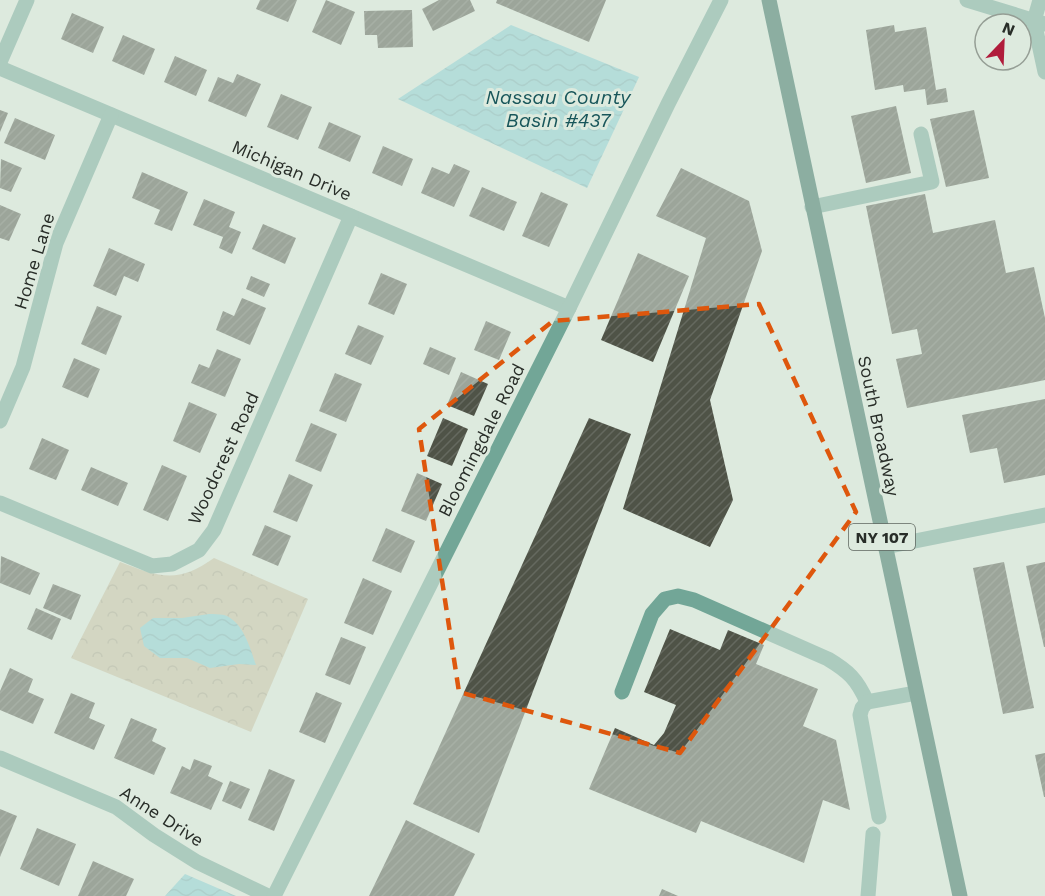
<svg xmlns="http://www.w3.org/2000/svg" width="1045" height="896" font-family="'Work Sans',sans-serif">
<defs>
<pattern id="forest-crowns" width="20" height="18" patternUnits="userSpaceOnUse" patternTransform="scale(1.5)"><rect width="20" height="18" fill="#c7bfa0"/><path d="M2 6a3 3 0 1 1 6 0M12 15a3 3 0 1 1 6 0" fill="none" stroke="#aba48a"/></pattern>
<pattern id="water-waves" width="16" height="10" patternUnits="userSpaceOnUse" patternTransform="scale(1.5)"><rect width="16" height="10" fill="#86ced3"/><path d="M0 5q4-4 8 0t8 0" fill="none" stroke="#74b1b5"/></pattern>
<pattern id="building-hatch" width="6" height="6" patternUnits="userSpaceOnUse" patternTransform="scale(1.5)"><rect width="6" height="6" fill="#4f5347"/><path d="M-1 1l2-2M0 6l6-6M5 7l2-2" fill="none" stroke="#65695f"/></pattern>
</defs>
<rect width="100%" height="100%" fill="#ddeade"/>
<path fill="url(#forest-crowns)" d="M 214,558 L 308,599 L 251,732 L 71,658 L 120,562 C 159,577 178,584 214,558 Z"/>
<g fill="url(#water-waves)">
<polygon points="511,25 639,77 587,188 398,99"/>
<path d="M 209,614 C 213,614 219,614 224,615 C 243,621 250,648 256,665 L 239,664 L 210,668 L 187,658 L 160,658 L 144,646 L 140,628 L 153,618 L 182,618 Z"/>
<polygon points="185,874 236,896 165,896"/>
</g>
<g fill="url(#building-hatch)">
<polygon points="260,0 297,0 288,22 256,9"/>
<polygon points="326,0 355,12 341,45 312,32"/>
<polygon points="439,0 470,0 475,11 433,31 422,9"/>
<polygon points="497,0 606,0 589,42 496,3"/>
<polygon points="412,10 413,47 378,48 377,35 365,35 364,11"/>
<polygon points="72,13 104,27 93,53 61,39"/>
<polygon points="894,25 895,32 926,27 936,90 946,88 948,102 927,105 925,89 904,92 903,85 875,90 866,30"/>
<polygon points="123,35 155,49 144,75 112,61"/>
<polygon points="175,56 207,70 196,96 164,82"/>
<polygon points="237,74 261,84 246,117 208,101 218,77 233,83"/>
<polygon points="281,94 312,107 298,140 267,127"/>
<polygon points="896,106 911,173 866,183 851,116"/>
<polygon points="0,110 8,113 0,132"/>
<polygon points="974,110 989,178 946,187 930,119"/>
<polygon points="15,118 55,135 45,160 4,143"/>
<polygon points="329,122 361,136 350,162 318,148"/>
<polygon points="383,146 413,159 402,186 372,173"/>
<polygon points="1,159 22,168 11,192 0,188"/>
<polygon points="454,164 470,171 454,207 421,193 432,167 449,174"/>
<polygon points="681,168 749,201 762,251 710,400 733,500 710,547 623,509 706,238 656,216"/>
<polygon points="142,172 188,192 172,231 154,224 160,210 132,198"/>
<polygon points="482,187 517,202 504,231 469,216"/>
<polygon points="541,192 568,204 549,247 522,236"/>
<polygon points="925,194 933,233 995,220 1006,273 1034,267 1045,318 1045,380 907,408 896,359 922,354 917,329 892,334 866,206"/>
<polygon points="204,199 235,212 229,227 241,232 232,254 219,248 223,237 193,225"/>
<polygon points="0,205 21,214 9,241 0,238"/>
<polygon points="263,224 296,238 285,264 252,249"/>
<polygon points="109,248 145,264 138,282 124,276 116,296 93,286"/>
<polygon points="638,253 689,276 653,362 601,340"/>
<polygon points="381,273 407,284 394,315 368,304"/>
<polygon points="251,276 270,284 264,297 246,289"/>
<polygon points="242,298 266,308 250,345 216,330 223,311 234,316"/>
<polygon points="97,306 122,316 106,355 81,344"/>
<polygon points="486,321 511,332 499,360 474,350"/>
<polygon points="358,325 384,336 371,365 345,354"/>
<polygon points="430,347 456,358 449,375 423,364"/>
<polygon points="217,349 241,359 225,397 191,383 199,364 209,368"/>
<polygon points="74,358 100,369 88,398 62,387"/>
<polygon points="461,372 488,384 474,416 447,405"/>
<polygon points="335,373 362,384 346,422 319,411"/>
<polygon points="1045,399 1045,475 1004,483 997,448 970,453 962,415"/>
<polygon points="189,402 217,414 200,453 173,441"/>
<polygon points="443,418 468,429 452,466 427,456"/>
<polygon points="589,418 631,434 479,833 413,804"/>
<polygon points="311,423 337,434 321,472 295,461"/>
<polygon points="42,438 69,450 56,480 29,469"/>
<polygon points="162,465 187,476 168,521 143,510"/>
<polygon points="91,467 128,483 118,506 81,490"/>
<polygon points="417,473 442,484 426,521 401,511"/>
<polygon points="289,474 313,485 297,522 273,512"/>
<polygon points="265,525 291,536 278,566 252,555"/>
<polygon points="386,528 415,541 401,573 372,561"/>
<polygon points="1,556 40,573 30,595 0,583"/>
<polygon points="1004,562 1034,708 1003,714 973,568"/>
<polygon points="1045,562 1045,647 1044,647 1026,566"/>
<polygon points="363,578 392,591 373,635 344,623"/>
<polygon points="53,584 81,595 71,620 43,608"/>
<polygon points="36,608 61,619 52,640 27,629"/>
<polygon points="670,629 720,650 728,630 764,645 756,664 818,689 803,726 836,740 850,810 823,800 804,863 701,821 696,833 589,789 615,728 654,745 664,733 676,705 644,692"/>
<polygon points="341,637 366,647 350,685 325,675"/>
<polygon points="10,668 33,679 28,692 44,699 33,724 0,710 0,691"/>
<polygon points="316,692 342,703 325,743 299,732"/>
<polygon points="71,693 95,703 89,718 105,725 94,750 54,733"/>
<polygon points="131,718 157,729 152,741 166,748 154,775 114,758"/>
<polygon points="1045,753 1045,797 1044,797 1035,755"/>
<polygon points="194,759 212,766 208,776 223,783 211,810 170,793 182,766 190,770"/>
<polygon points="269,769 295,780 274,831 248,820"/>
<polygon points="230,781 250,789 241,809 222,801"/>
<polygon points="0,809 17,816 0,857"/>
<polygon points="406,820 475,854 454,896 369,896"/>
<polygon points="37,828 76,844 59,886 20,869"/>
<polygon points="93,861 134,879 126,896 78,896"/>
<polygon points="662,889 678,896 659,896"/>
</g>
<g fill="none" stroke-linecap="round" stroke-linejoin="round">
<g stroke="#72a697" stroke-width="15">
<polyline points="967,0 1045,24"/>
<polyline points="1040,0 1034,21 1045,72"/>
<polyline points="0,62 27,0"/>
<polyline points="0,68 569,308"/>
<polyline points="812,207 932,182 921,134"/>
<polyline points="0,421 23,367 56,243 111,115"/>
<polyline points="0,503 152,566 172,564 199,550 214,530 351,216"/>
<polyline points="885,547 1045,515"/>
<path d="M 622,692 L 652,614 L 665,599 L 678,596 L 694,600 L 828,659 C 848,671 857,679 867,702"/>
<polyline points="0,758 116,807 154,835 197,862 268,896"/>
<polyline points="879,817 860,715 862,708 867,702 916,693"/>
<polyline points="274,896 569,308 668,104 721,0"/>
<polyline points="868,896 873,834"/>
</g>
<polyline stroke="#2a6758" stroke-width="15" points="769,0 960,896"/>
</g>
<path d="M0 0H1045V896H0ZM 759,304 L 856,512 L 680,753 L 459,692 L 419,429 L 553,321 Z" fill="#ddeade" fill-opacity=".55" fill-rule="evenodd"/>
<path fill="none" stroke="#de570d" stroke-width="4.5" stroke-dasharray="12 8" stroke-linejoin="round" d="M 759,304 L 856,512 L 680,753 L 459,692 L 419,429 L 553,321 Z"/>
<g text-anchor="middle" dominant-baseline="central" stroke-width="6" stroke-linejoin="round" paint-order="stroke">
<rect fill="#ddeade" stroke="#5e665f" stroke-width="1.5" x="849" y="524" width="66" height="26" rx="4.5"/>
<g font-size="16" font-weight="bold" fill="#282d28">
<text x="882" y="537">NY 107</text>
</g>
<g font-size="18" fill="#282d28" stroke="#ddeade">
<text transform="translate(292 170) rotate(23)">Michigan Drive</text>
<text transform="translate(34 261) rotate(-73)">Home Lane</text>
<text transform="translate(879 426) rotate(78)">South Broadway</text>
<text transform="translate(481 440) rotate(-63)">Bloomingdale Road</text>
<text transform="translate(223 458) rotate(-65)">Woodcrest Road</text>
<text transform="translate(162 816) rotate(33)">Anne Drive</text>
</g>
<g font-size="20" font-style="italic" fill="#18565a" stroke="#ddeade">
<text x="558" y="97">Nassau County<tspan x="558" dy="23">Basin #437</tspan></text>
</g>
</g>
<g transform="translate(1003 42) rotate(23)"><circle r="28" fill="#ddeade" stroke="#959e95" stroke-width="1.5"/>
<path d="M0-4.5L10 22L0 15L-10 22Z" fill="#b01c3b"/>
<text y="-9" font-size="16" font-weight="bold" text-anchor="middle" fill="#282d28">N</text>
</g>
</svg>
